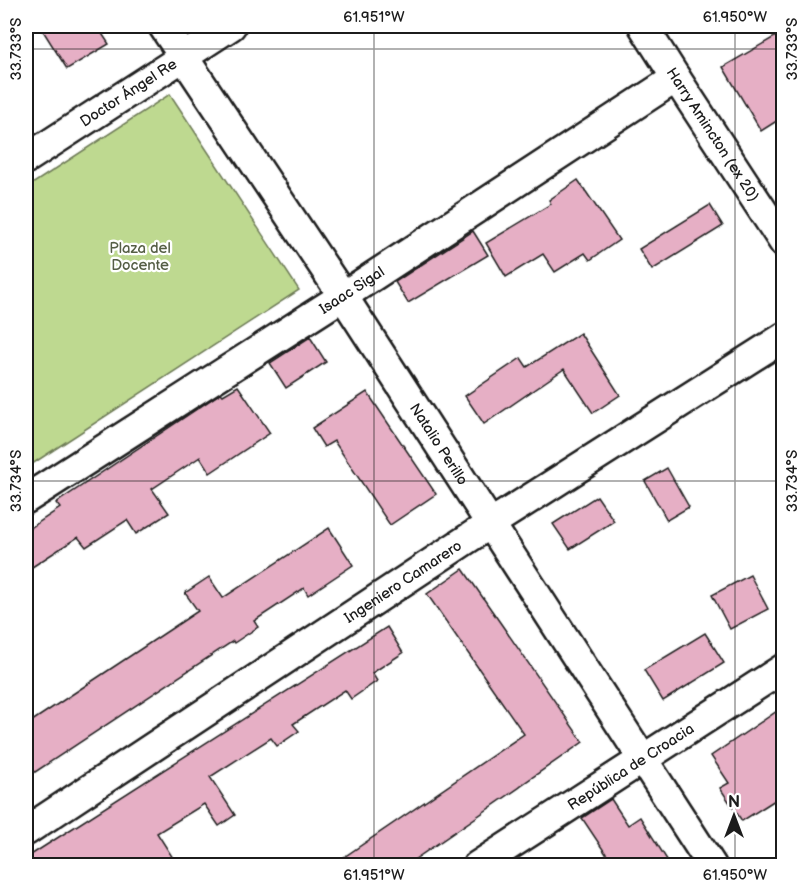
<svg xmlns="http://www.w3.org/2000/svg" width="809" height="891" font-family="'Balsamiq Sans',sans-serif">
<rect width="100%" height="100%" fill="#fff"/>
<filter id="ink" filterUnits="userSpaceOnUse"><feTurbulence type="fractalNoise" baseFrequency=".0167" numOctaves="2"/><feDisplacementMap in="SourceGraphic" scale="12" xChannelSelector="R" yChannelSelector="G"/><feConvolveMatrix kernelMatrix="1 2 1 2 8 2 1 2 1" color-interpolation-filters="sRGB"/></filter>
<g filter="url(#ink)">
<polygon fill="#bed990" stroke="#6d7a56" stroke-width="1.5" points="170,94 299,290 26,468 26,188"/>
<g fill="#e6afc5" stroke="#1c1c1c" stroke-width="1.5">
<polygon points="40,26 97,26 109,44 67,69"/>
<polygon points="783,32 783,117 761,131 723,67"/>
<polygon points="578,180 619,240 590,260 585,253 555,272 543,254 506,277 486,243 551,204 549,200"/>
<polygon points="710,205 723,226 652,270 639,249"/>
<polygon points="473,231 488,255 408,303 395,282"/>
<polygon points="580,333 620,395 593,413 564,369 484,424 465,396 521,358 527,367"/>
<polygon points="310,337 326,362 286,388 270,363"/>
<polygon points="238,386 270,433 210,473 200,457 152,489 169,513 136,534 127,520 86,547 78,537 26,571 26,531 60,508 56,503 221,393 223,395"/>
<polygon points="367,392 436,494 390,525 334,441 324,447 312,428"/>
<polygon points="667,468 689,507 667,520 645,481"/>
<polygon points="597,496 614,521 570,549 553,524"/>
<polygon points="329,528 353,565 308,595 304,588 254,621 258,627 234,643 233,641 26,778 26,725 198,611 185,593 209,577 223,598"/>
<polygon points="463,569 583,742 520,786 520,787 405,866 331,866 524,734 427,594"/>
<polygon points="750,575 768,609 730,629 712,595"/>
<polygon points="387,627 403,653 372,673 377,681 351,699 345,690 293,724 299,731 277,746 271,738 210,777 235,815 219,826 204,804 157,833 173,858 161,866 26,866 26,858"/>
<polygon points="705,633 724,663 663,701 644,670"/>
<polygon points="783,707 783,795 742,821 720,788 729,783 711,756"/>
<polygon points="611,799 628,825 640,817 671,866 614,866 582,818"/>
</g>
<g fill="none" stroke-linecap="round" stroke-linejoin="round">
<g stroke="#1c1c1c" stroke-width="33">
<g id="street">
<path id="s1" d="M 163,26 L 343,296 L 712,866"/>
<path id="s2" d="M 643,26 L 676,78 L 784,243"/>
<path id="s3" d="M 26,159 L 231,26"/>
<path id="s4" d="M 26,499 L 343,296 L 676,78"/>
<path id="s5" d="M 26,831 L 490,524 L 784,337"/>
<path id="s6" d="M 477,866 L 784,668"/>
</g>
</g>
<use href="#street" stroke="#fff" stroke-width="28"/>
</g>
</g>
<path fill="none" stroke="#1c1c1c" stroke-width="1.5" stroke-opacity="0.45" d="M 374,26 L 374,866M 735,26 L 735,866M 26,49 L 784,49M 26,481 L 784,481"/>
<g text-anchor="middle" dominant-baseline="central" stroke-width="4.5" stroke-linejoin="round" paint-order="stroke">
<g font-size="15" fill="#1c1c1c" stroke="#fff">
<text stroke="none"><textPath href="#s3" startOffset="122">Doctor Ángel Re</textPath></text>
<text stroke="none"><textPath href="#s2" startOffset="129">Harry Amincton (ex 20)</textPath></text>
<text stroke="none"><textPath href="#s4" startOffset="387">Isaac Sigal</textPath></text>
<text stroke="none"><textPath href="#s1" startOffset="501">Natalio Perillo</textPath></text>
<text stroke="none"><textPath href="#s5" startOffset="452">Ingeniero Camarero</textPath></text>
<text stroke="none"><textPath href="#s6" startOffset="183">República de Croacia</textPath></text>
</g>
<g font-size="15" fill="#555e45" stroke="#fff">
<text x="140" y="248">Plaza del<tspan x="140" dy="17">Docente</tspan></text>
</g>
</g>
<rect width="809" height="891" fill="none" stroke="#fff" stroke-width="66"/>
<g transform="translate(734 816)" stroke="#ffffff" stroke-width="4.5" paint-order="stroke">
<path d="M0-4.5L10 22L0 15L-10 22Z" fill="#1c1c1c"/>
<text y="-9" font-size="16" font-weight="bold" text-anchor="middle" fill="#1c1c1c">N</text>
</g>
<rect x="33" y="33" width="743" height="825" fill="none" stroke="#1c1c1c" stroke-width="2"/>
<g font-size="15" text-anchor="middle" fill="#1c1c1c">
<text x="374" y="22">61.951°W</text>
<text x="735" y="22">61.950°W</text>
<text transform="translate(16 49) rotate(-90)" y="5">33.733°S</text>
<text transform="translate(792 49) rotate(-90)" y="5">33.733°S</text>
<text transform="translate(16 481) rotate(-90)" y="5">33.734°S</text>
<text transform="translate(792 481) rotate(-90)" y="5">33.734°S</text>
<text x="374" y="880">61.951°W</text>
<text x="735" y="880">61.950°W</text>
</g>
</svg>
